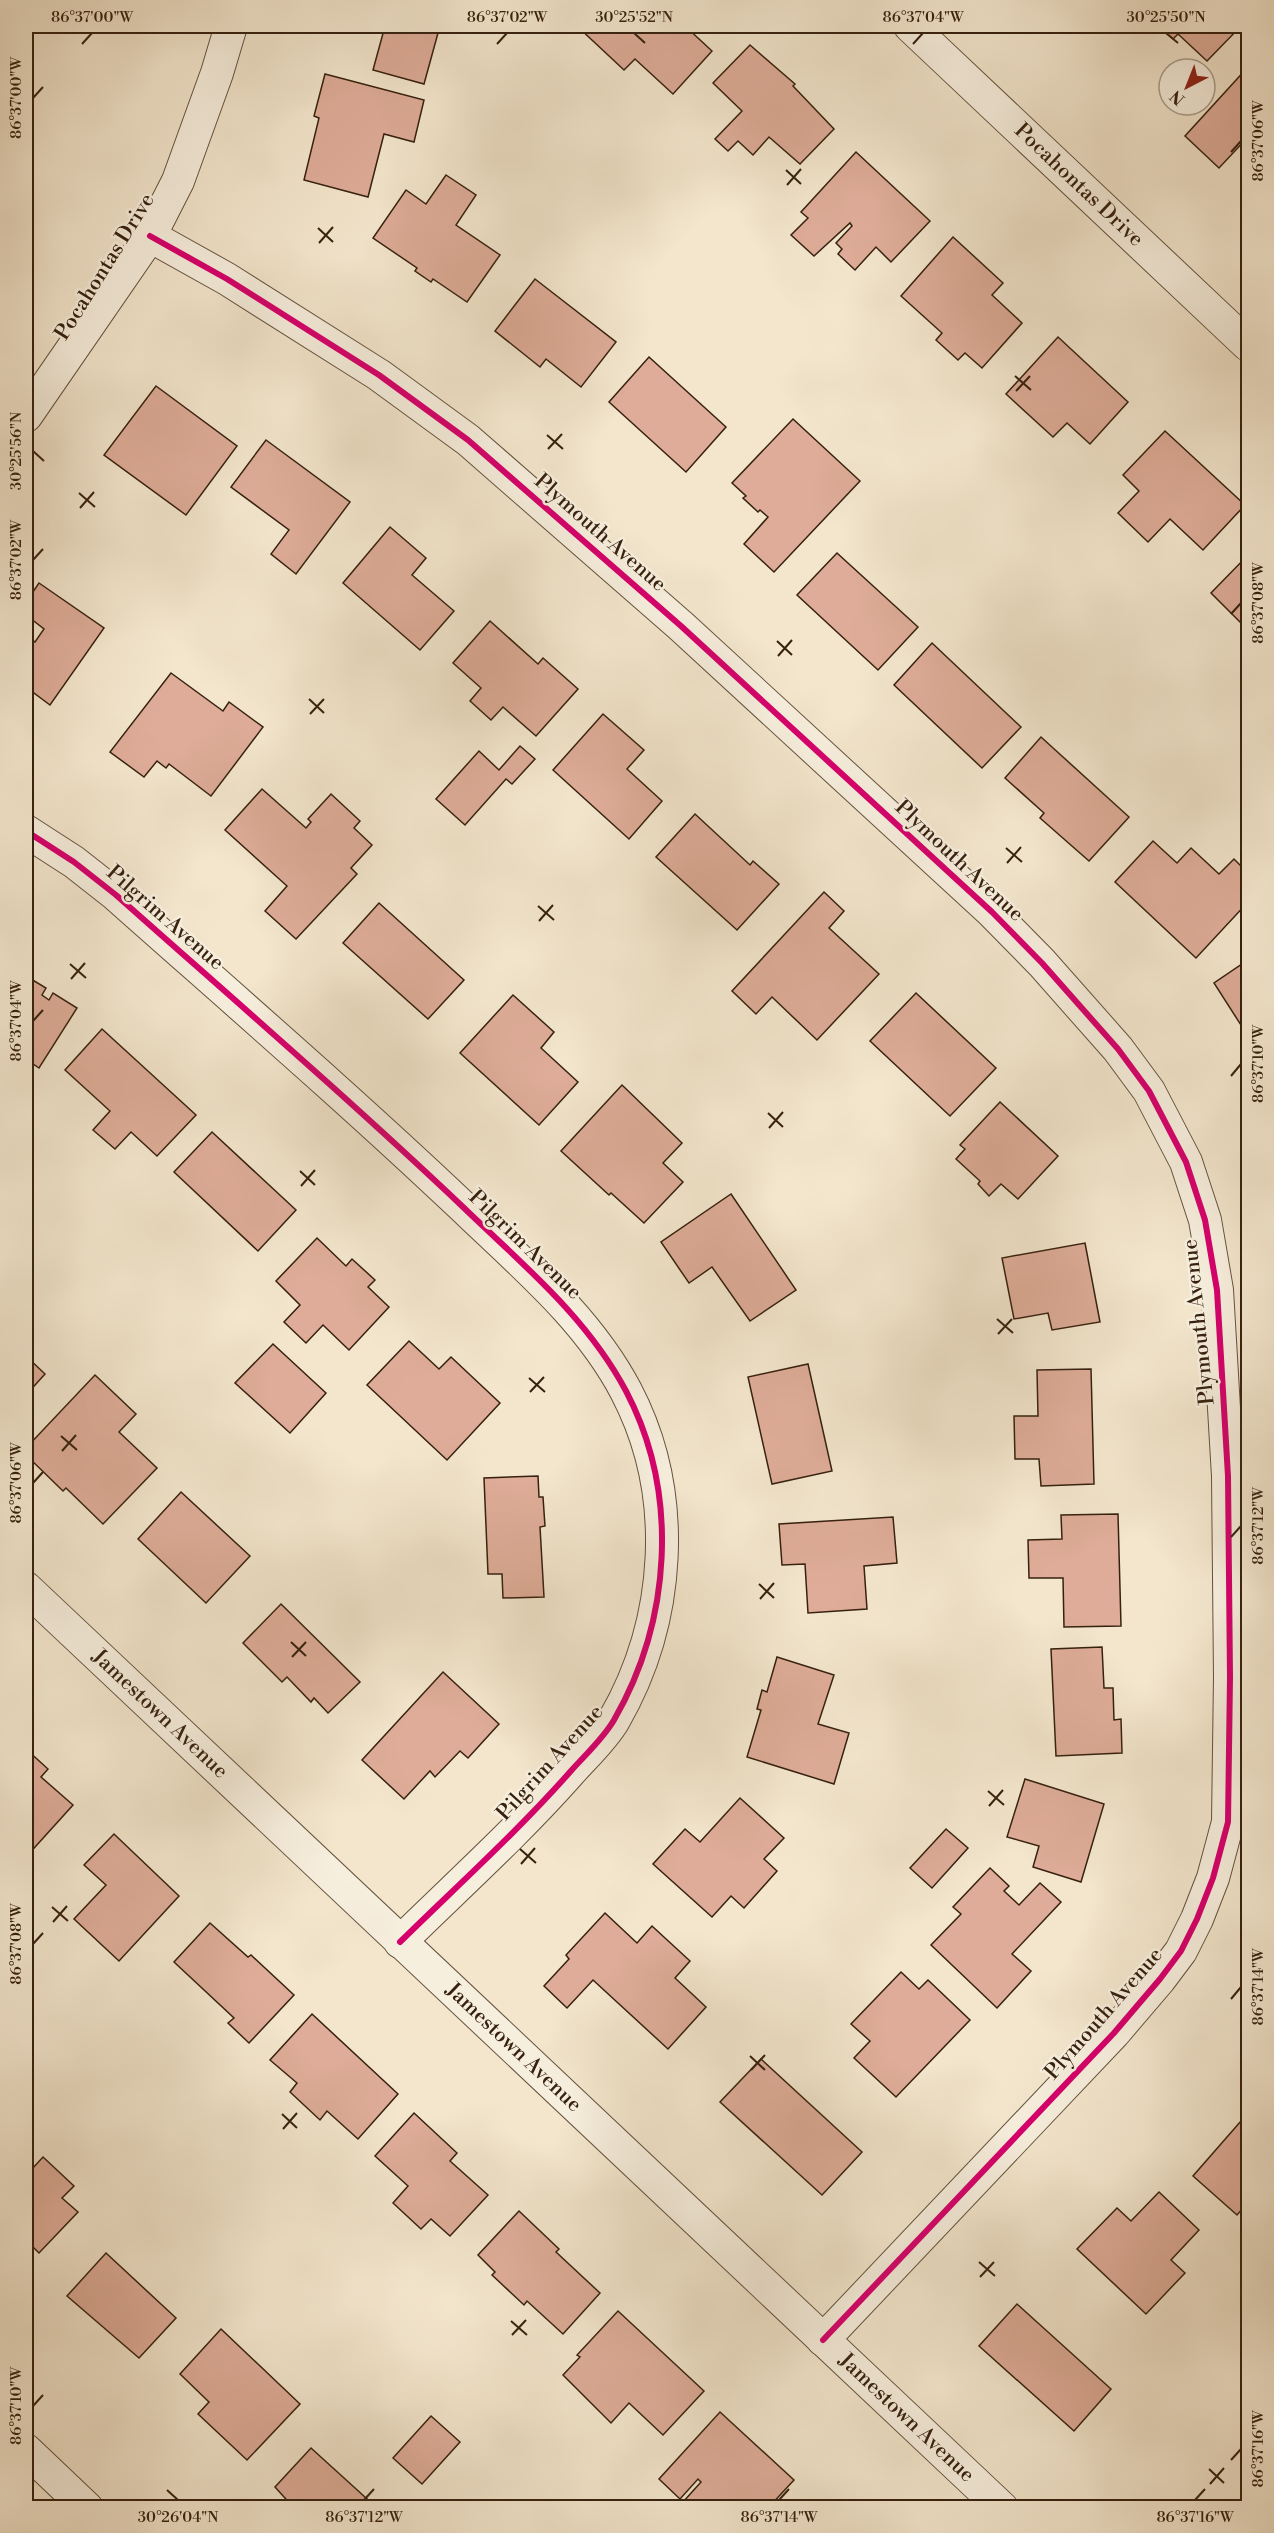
<svg xmlns="http://www.w3.org/2000/svg" width="1274" height="2533" font-family="'Libre Bodoni',serif">
<rect width="100%" height="100%" fill="#f3e6cd"/>
<filter id="stains"><feTurbulence type="fractalNoise" baseFrequency=".00333" numOctaves="4"/><feColorMatrix values="0 0 0 0 .2 0 0 0 0 .09 0 0 0 0 .02 0 0 0 .5 -.17"/></filter>
<radialGradient id="worn" r=".72"><stop offset=".6" stop-color="#630" stop-opacity="0"/><stop offset="1" stop-color="#630" stop-opacity=".3"/></radialGradient>
<g fill="#deac98" stroke="#36210f" stroke-width="1.5">
<polygon points="385,26 411,26 438,33 424,84 373,70"/>
<polygon points="577,26 685,26 712,51 673,94 635,59 624,70"/>
<polygon points="1158,26 1241,26 1207,61 1178,34 1173,39"/>
<polygon points="750,45 795,84 793,86 834,129 800,164 769,137 753,155 738,141 728,151 715,139 742,111 713,83"/>
<polygon points="1248,67 1248,137 1219,168 1185,136"/>
<polygon points="325,74 424,100 414,142 384,134 368,197 304,180 319,118 314,116"/>
<polygon points="26,92 34,96 26,114"/>
<polygon points="856,152 930,221 891,262 876,247 855,270 838,254 842,249 836,243 852,226 850,223 814,256 791,235 808,218 801,212"/>
<polygon points="446,175 476,195 456,225 500,255 467,302 433,279 431,282 415,271 417,268 373,238 406,190 426,204"/>
<polygon points="953,237 1003,283 992,295 1022,323 982,368 965,353 958,360 936,340 942,333 901,296"/>
<polygon points="535,279 616,342 581,387 546,359 540,367 495,331"/>
<polygon points="1058,337 1128,402 1090,444 1067,423 1053,437 1006,394"/>
<polygon points="649,357 726,427 686,472 609,402"/>
<polygon points="156,386 237,446 186,515 104,455"/>
<polygon points="793,419 860,481 774,572 744,544 768,517 760,510 758,512 743,498 746,496 732,483"/>
<polygon points="1165,431 1245,505 1203,550 1170,519 1148,542 1118,513 1139,491 1123,475"/>
<polygon points="266,440 350,502 296,574 271,554 289,530 231,487"/>
<polygon points="390,527 426,558 412,575 454,611 420,650 343,583"/>
<polygon points="837,553 918,627 878,670 797,595"/>
<polygon points="1248,555 1248,630 1211,593"/>
<polygon points="39,583 104,628 50,705 26,687 26,639 27,637 35,642 44,629 26,615 26,602"/>
<polygon points="490,621 538,664 543,658 578,689 536,736 503,707 491,720 470,701 481,688 453,663"/>
<polygon points="932,643 1021,727 982,768 894,685"/>
<polygon points="171,673 223,711 229,702 263,727 211,796 169,764 166,768 157,761 144,777 110,752"/>
<polygon points="603,714 644,750 627,769 662,801 629,839 553,770"/>
<polygon points="1041,737 1129,817 1089,861 1040,818 1044,813 1005,778"/>
<polygon points="520,746 535,759 512,784 506,779 465,825 436,799 479,751 499,770"/>
<polygon points="262,789 306,828 311,822 308,819 331,794 360,821 354,828 372,845 351,868 357,874 296,939 265,911 287,886 225,830"/>
<polygon points="695,814 750,865 753,861 779,884 737,930 656,857"/>
<polygon points="1153,841 1177,863 1191,848 1219,874 1234,859 1248,873 1248,902 1196,958 1115,882"/>
<polygon points="824,892 844,911 829,928 879,974 817,1040 772,997 756,1014 732,991"/>
<polygon points="379,903 464,980 428,1019 343,943"/>
<polygon points="1248,960 1248,1036 1214,983"/>
<polygon points="26,976 46,988 42,995 49,1000 53,993 77,1008 39,1068 26,1059"/>
<polygon points="916,993 996,1068 950,1116 870,1041"/>
<polygon points="513,995 554,1032 541,1048 578,1082 539,1125 460,1053"/>
<polygon points="102,1029 196,1115 157,1156 131,1132 115,1149 93,1130 110,1111 65,1070"/>
<polygon points="622,1085 682,1143 663,1163 683,1182 644,1223 611,1193 609,1195 561,1151"/>
<polygon points="1000,1102 1058,1156 1018,1199 1001,1184 989,1196 978,1184 980,1181 956,1159 965,1149 960,1145"/>
<polygon points="212,1132 296,1210 258,1251 174,1172"/>
<polygon points="731,1194 796,1290 750,1321 712,1267 689,1283 661,1242"/>
<polygon points="317,1238 346,1266 352,1259 375,1280 368,1287 389,1307 349,1350 323,1325 306,1343 284,1322 300,1305 276,1281"/>
<polygon points="1085,1243 1100,1322 1052,1330 1048,1313 1014,1319 1002,1258"/>
<polygon points="409,1341 439,1369 451,1357 500,1403 447,1460 367,1385"/>
<polygon points="273,1344 326,1393 290,1433 235,1383"/>
<polygon points="26,1356 45,1374 26,1395"/>
<polygon points="808,1364 832,1471 772,1484 748,1377"/>
<polygon points="1091,1369 1094,1484 1041,1486 1039,1459 1015,1459 1014,1416 1038,1416 1037,1370"/>
<polygon points="95,1375 136,1414 119,1432 157,1468 103,1524 66,1488 63,1491 26,1455 26,1448"/>
<polygon points="538,1476 539,1497 543,1497 545,1526 540,1527 544,1597 503,1598 502,1574 488,1574 484,1478"/>
<polygon points="181,1492 250,1556 206,1603 138,1539"/>
<polygon points="1118,1514 1121,1626 1064,1627 1063,1578 1029,1578 1028,1540 1062,1539 1061,1515"/>
<polygon points="893,1517 897,1563 864,1566 867,1609 808,1613 805,1564 782,1565 779,1524"/>
<polygon points="281,1604 360,1682 328,1713 314,1698 311,1702 287,1677 282,1682 243,1643"/>
<polygon points="1102,1647 1104,1688 1113,1688 1114,1720 1121,1719 1122,1753 1056,1756 1051,1649"/>
<polygon points="777,1657 834,1675 818,1724 849,1733 834,1784 747,1757 761,1710 757,1709 762,1690 767,1692"/>
<polygon points="443,1672 499,1724 468,1758 460,1751 435,1777 430,1771 404,1799 362,1760"/>
<polygon points="26,1749 48,1769 41,1777 73,1805 26,1857"/>
<polygon points="1025,1779 1104,1804 1081,1882 1033,1867 1039,1846 1007,1837"/>
<polygon points="740,1798 784,1838 764,1859 777,1871 744,1908 731,1896 712,1917 653,1864 685,1829 700,1842"/>
<polygon points="946,1829 968,1848 932,1888 910,1868"/>
<polygon points="114,1834 179,1896 119,1961 74,1919 106,1885 84,1865"/>
<polygon points="990,1868 1009,1886 1004,1891 1019,1905 1040,1883 1061,1902 1012,1954 1031,1971 997,2008 931,1945 961,1914 953,1907"/>
<polygon points="605,1913 637,1943 652,1926 690,1961 675,1978 706,2007 668,2049 593,1980 567,2008 544,1986 569,1959 566,1955"/>
<polygon points="210,1923 248,1957 251,1955 294,1995 249,2043 228,2023 234,2018 174,1962"/>
<polygon points="901,1972 919,1989 928,1980 970,2020 896,2097 854,2058 870,2041 851,2024"/>
<polygon points="312,2014 398,2094 358,2139 327,2111 320,2120 290,2092 297,2083 270,2060"/>
<polygon points="761,2059 862,2152 822,2195 720,2102"/>
<polygon points="414,2113 457,2153 450,2161 488,2195 450,2236 431,2219 421,2229 393,2203 408,2186 375,2156"/>
<polygon points="1248,2113 1248,2213 1243,2208 1237,2215 1193,2176"/>
<polygon points="43,2157 74,2186 62,2198 78,2212 39,2253 26,2240 26,2164 31,2170"/>
<polygon points="1159,2192 1199,2230 1171,2260 1185,2273 1146,2314 1077,2249 1117,2208 1131,2221"/>
<polygon points="519,2211 559,2249 556,2252 600,2293 563,2334 527,2301 524,2305 492,2275 495,2272 478,2255"/>
<polygon points="106,2253 176,2318 139,2358 67,2296"/>
<polygon points="1017,2304 1111,2389 1074,2431 979,2346"/>
<polygon points="618,2311 704,2391 663,2435 629,2403 611,2423 563,2375 580,2357 577,2355"/>
<polygon points="221,2329 300,2404 247,2460 198,2414 209,2402 180,2374"/>
<polygon points="720,2412 794,2480 768,2508 689,2508 683,2502 701,2482 698,2479 680,2499 659,2479"/>
<polygon points="431,2416 460,2442 422,2484 393,2458"/>
<polygon points="311,2448 377,2508 294,2508 275,2487"/>
</g>
<g fill="none" stroke-linecap="round" stroke-linejoin="round">
<g stroke="#65523e" stroke-width="34">
<g id="minor">
<path id="s1" d="M 910,26 L 1248,345"/>
<polyline points="150,236 227,279 379,375 468,440 681,626 992,912 1042,963 1118,1049 1149,1091 1186,1162 1205,1220 1217,1290 1228,1476 1230,1677 1228,1822 1213,1878 1197,1919 1181,1951 1160,1979 1114,2033 823,2340"/>
<polyline points="26,416 150,236 178,181 217,73 231,26"/>
<path d="M 26,831 L 74,862 L 116,895 C 232,998 350,1100 463,1207 C 522,1264 587,1317 626,1391 C 680,1494 671,1621 614,1720 C 603,1739 584,1756 570,1772 C 517,1832 457,1886 400,1942"/>
<path id="s2" d="M 26,1588 L 1002,2508"/>
<polyline points="26,2450 87,2508"/>
</g>
</g>
<use href="#minor" stroke="#f7efde" stroke-width="32"/>
<g stroke="#f7efde" stroke-width="10">
<g id="cycleway">
<polyline points="150,236 227,279 379,375 468,440 681,626 992,912 1042,963 1118,1049 1149,1091 1186,1162 1205,1220 1217,1290 1228,1476 1230,1677 1228,1822 1213,1878 1197,1919 1181,1951 1160,1979 1114,2033 823,2340"/>
<path d="M 26,831 L 74,862 L 116,895 C 232,998 350,1100 463,1207 C 522,1264 587,1317 626,1391 C 680,1494 671,1621 614,1720 C 603,1739 584,1756 570,1772 C 517,1832 457,1886 400,1942"/>
</g>
</g>
<use href="#cycleway" stroke="#d6006c" stroke-width="6"/>
</g>
<path fill="none" stroke="#36210f" stroke-width="2" d="M 634,33 L 645,43M 1166,33 L 1178,43M 82,44 L 92,33M 497,44 L 507,33M 913,44 L 923,33M 33,98 L 43,87M 1231,152 L 1241,141M 786,170 L 801,184M 787,185 L 801,169M 318,228 L 333,242M 319,243 L 333,227M 1015,376 L 1031,390M 1016,391 L 1030,376M 547,435 L 563,449M 548,449 L 562,434M 33,451 L 44,461M 79,493 L 95,507M 80,508 L 94,492M 33,560 L 43,549M 1231,614 L 1241,603M 777,641 L 792,655M 778,656 L 792,640M 309,699 L 324,713M 310,714 L 324,699M 1006,848 L 1022,862M 1007,863 L 1021,847M 538,906 L 554,920M 539,921 L 553,905M 70,964 L 86,978M 71,979 L 85,963M 33,1021 L 43,1010M 1231,1076 L 1241,1064M 768,1113 L 783,1127M 769,1128 L 783,1112M 300,1171 L 315,1185M 301,1186 L 315,1170M 997,1319 L 1013,1333M 998,1334 L 1012,1319M 529,1378 L 545,1392M 530,1392 L 544,1377M 61,1436 L 77,1450M 62,1451 L 76,1435M 33,1483 L 43,1472M 1231,1537 L 1241,1526M 759,1584 L 774,1598M 760,1599 L 774,1583M 291,1642 L 306,1656M 292,1657 L 306,1642M 988,1791 L 1004,1805M 989,1806 L 1003,1790M 520,1849 L 536,1863M 521,1864 L 535,1848M 52,1907 L 68,1921M 53,1922 L 67,1906M 33,1944 L 43,1933M 1231,1999 L 1241,1987M 750,2056 L 765,2070M 751,2070 L 765,2055M 282,2114 L 297,2128M 283,2129 L 297,2113M 979,2262 L 995,2276M 980,2277 L 994,2262M 511,2321 L 527,2335M 512,2335 L 526,2320M 33,2406 L 43,2395M 1231,2460 L 1241,2449M 1209,2469 L 1224,2483M 1210,2484 L 1224,2468M 167,2490 L 178,2500M 364,2500 L 374,2489M 779,2500 L 789,2489M 1195,2500 L 1205,2489"/>
<g text-anchor="middle" dominant-baseline="central" stroke-width="5" stroke-linejoin="round" paint-order="stroke">
<g font-size="21" fill="#36210f" stroke="#f7efde">
<text stroke="none"><textPath href="#s1" startOffset="232">Pocahontas Drive</textPath></text>
<text transform="translate(105 267) rotate(-58)">Pocahontas Drive</text>
<text transform="translate(600 533) rotate(41)">Plymouth Avenue</text>
<text transform="translate(959 861) rotate(43)">Plymouth Avenue</text>
<text transform="translate(165 918) rotate(41)">Pilgrim Avenue</text>
<text transform="translate(525 1245) rotate(44)">Pilgrim Avenue</text>
<text transform="translate(1199 1322) rotate(-96)">Plymouth Avenue</text>
<text stroke="none"><textPath href="#s2" startOffset="184">Jamestown Avenue</textPath></text>
<text transform="translate(550 1763) rotate(-48)">Pilgrim Avenue</text>
<text transform="translate(1104 2014) rotate(-49)">Plymouth Avenue</text>
<text stroke="none"><textPath href="#s2" startOffset="670">Jamestown Avenue</textPath></text>
<text stroke="none"><textPath href="#s2" startOffset="1210">Jamestown Avenue</textPath></text>
</g>
</g>
<rect width="1274" height="2533" fill="none" stroke="#f3e6cd" stroke-width="66"/>
<g transform="translate(1187 87) rotate(222)"><circle r="28" fill="#f7efde" stroke="#aa9d8b" stroke-width="1.5"/>
<path d="M0-4.5L10 22L0 15L-10 22Z" fill="#8f2418"/>
<text y="-9" font-size="16" font-weight="bold" text-anchor="middle" fill="#36210f">N</text>
</g>
<rect x="33" y="33" width="1208" height="2467" fill="none" stroke="#36210f" stroke-width="2"/>
<g font-size="15" text-anchor="middle" fill="#36210f">
<text x="92" y="22">86°37'00"W</text>
<text x="507" y="22">86°37'02"W</text>
<text x="634" y="22">30°25'52"N</text>
<text x="923" y="22">86°37'04"W</text>
<text x="1166" y="22">30°25'50"N</text>
<text transform="translate(16 98) rotate(-90)" y="5">86°37'00"W</text>
<text transform="translate(1258 141) rotate(-90)" y="5">86°37'06"W</text>
<text transform="translate(16 451) rotate(-90)" y="5">30°25'56"N</text>
<text transform="translate(16 560) rotate(-90)" y="5">86°37'02"W</text>
<text transform="translate(1258 603) rotate(-90)" y="5">86°37'08"W</text>
<text transform="translate(16 1021) rotate(-90)" y="5">86°37'04"W</text>
<text transform="translate(1258 1064) rotate(-90)" y="5">86°37'10"W</text>
<text transform="translate(16 1483) rotate(-90)" y="5">86°37'06"W</text>
<text transform="translate(1258 1526) rotate(-90)" y="5">86°37'12"W</text>
<text transform="translate(16 1944) rotate(-90)" y="5">86°37'08"W</text>
<text transform="translate(1258 1987) rotate(-90)" y="5">86°37'14"W</text>
<text transform="translate(16 2406) rotate(-90)" y="5">86°37'10"W</text>
<text transform="translate(1258 2449) rotate(-90)" y="5">86°37'16"W</text>
<text x="178" y="2522">30°26'04"N</text>
<text x="364" y="2522">86°37'12"W</text>
<text x="779" y="2522">86°37'14"W</text>
<text x="1195" y="2522">86°37'16"W</text>
</g>
<rect width="100%" height="100%" filter="url(#stains)"/>
<rect width="100%" height="100%" fill="url(#worn)"/>
</svg>
